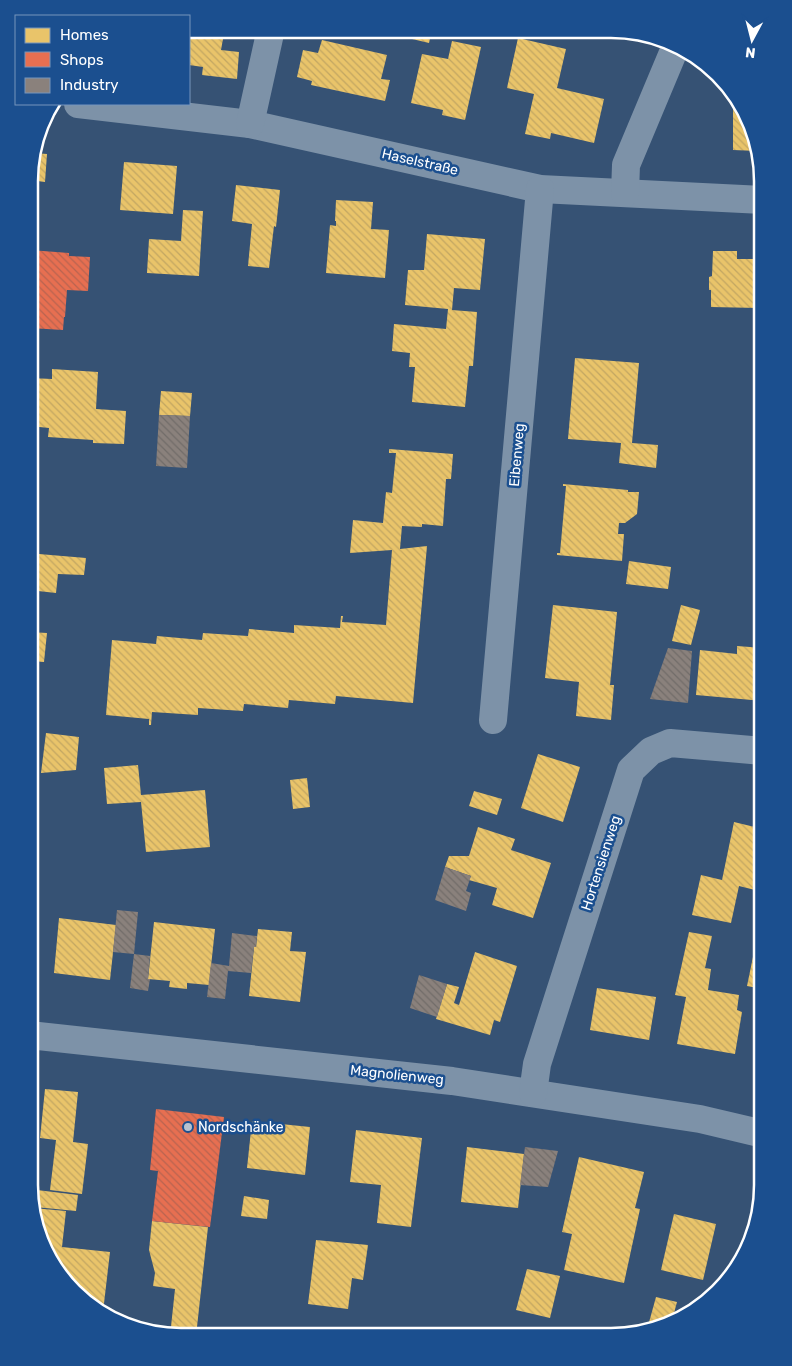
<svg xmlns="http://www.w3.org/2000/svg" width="792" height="1366" font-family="Rubik,sans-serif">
<defs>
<pattern id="homes-back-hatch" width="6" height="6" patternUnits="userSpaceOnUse" patternTransform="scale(1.25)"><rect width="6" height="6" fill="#e9c46a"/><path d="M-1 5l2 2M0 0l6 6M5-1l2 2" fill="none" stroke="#c2a662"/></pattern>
<pattern id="shops-back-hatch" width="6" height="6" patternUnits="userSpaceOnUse" patternTransform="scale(1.25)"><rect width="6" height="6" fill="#e76f51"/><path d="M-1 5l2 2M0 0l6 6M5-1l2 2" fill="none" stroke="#b86450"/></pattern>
<pattern id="industry-back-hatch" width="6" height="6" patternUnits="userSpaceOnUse" patternTransform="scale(1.25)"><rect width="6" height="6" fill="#8a817c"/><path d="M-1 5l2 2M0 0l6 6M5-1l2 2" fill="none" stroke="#716c69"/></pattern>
</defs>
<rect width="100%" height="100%" fill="#365274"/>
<g fill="url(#homes-back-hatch)">
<polygon points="189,29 216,29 214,38 223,39 221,50 239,52 237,79 202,75 203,67 189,65"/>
<polygon points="387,30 432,30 429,43 387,33"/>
<polygon points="518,38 566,49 557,88 604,99 594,143 551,133 550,139 525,134 534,94 507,88"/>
<polygon points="322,40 387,55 381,79 390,80 385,101 311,85 312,81 297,77 303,50 318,53"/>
<polygon points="452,41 481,47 465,120 442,115 443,110 411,103 422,54 448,59"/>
<polygon points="733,100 755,132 758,151 733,150"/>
<polygon points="33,153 47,154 45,182 37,181 35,214 30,214 30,161"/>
<polygon points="124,162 177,166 173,214 120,210"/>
<polygon points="236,185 280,190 276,227 274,226 269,268 248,266 252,224 232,221"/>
<polygon points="336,200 373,202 371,229 389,230 385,278 326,273 330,225 336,226 336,221 335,221"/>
<polygon points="183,210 203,211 199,276 147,273 149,239 181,241"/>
<polygon points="427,234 485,239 480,290 454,288 452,310 477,312 473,366 469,366 465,407 412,402 415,367 409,367 410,353 392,351 394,324 446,329 448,309 405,305 408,270 424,270"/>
<polygon points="713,251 737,251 737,259 760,259 758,308 711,307 711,290 709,290 709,277 712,276"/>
<polygon points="575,358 639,363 632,443 658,445 656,468 619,463 621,443 568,439"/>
<polygon points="52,369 98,372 96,409 126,411 124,444 93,443 93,440 48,437 49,428 30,426 30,378 52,379"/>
<polygon points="161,391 192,393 190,416 159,415"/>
<polygon points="389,449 453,454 451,479 446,479 443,526 422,524 422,527 402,526 400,549 427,546 413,703 336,696 335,704 289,700 288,708 244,704 243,711 198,708 198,715 152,712 151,725 149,725 149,719 106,715 112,640 156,644 157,636 202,640 203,633 248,636 249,629 294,633 294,625 340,628 341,616 343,616 342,622 386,625 392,550 350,553 353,520 383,523 386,492 392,493 396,453 389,453"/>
<polygon points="563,484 628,490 628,492 639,492 637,514 625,523 619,523 618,534 624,534 622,561 557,555 557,553 560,553 566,486 563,486"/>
<polygon points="39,554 86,558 84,575 58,574 56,593 29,590 30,572 37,572"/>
<polygon points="629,561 671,567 668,589 626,584"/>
<polygon points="553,605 617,612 610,685 614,685 611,720 576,716 579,682 545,678"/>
<polygon points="681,605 700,610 691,645 672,641"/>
<polygon points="29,632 47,633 44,662 29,661"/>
<polygon points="737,646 763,648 763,701 696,695 700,650 737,654"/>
<polygon points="46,733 79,737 76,770 41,773"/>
<polygon points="538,754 580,767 563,822 521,808"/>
<polygon points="138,765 141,795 205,790 210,847 146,852 141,802 107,804 104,768"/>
<polygon points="307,778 310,807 293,809 290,780"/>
<polygon points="474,791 502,799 497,815 469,806"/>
<polygon points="734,822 763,829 763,892 739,886 731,923 692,915 701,875 722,880"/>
<polygon points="478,827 515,839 511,850 551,863 533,918 492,905 497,888 469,880 471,876 445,867 449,856 469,856"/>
<polygon points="59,918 116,925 110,980 54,973"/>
<polygon points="154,922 215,929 209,985 187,983 187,989 169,987 170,981 148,979"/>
<polygon points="258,929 292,932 290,951 306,952 300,1002 249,996 254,947 256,947"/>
<polygon points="689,932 712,936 705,968 711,969 708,990 739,995 737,1010 742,1012 735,1054 677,1044 686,997 675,995"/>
<polygon points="475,952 517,966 500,1022 494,1020 490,1035 436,1019 447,984 459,987 454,1003 459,1005"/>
<polygon points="754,952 763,954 763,989 747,986"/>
<polygon points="597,988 656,997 649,1040 590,1030"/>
<polygon points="45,1089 78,1092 73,1142 88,1144 82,1194 50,1190 56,1140 40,1138"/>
<polygon points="252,1121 310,1127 305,1175 247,1168"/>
<polygon points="356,1130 422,1138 411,1227 377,1223 381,1185 350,1182"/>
<polygon points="467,1147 524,1154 518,1208 461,1202"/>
<polygon points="579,1157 644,1172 635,1208 640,1209 624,1283 564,1270 572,1234 562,1232"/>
<polygon points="37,1190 78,1195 76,1211 35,1207"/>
<polygon points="244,1196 269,1200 267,1219 241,1216"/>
<polygon points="33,1208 66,1211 62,1247 110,1252 103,1312 88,1306 55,1270 44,1249 45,1245 42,1245 37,1234"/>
<polygon points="674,1214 716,1224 703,1280 661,1270"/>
<polygon points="152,1221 208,1227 196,1336 170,1336 175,1289 153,1286 155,1273 149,1250"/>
<polygon points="316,1240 368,1245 363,1280 352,1278 348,1309 308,1304"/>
<polygon points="527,1269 560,1276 550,1318 516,1310"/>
<polygon points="656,1297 677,1302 671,1324 660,1329 648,1326"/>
</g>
<g fill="url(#shops-back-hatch)">
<polygon points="30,250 69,253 69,256 90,257 88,291 67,290 65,317 64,317 63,330 30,328"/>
<polygon points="156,1109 224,1117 210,1227 152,1221 158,1171 150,1170"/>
</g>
<g fill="url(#industry-back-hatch)">
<polygon points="159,415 190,416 187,468 156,466"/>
<polygon points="668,648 692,651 688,703 650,699"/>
<polygon points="445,867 471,876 466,891 471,893 466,911 435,900"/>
<polygon points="117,910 138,912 134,954 113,952"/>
<polygon points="232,933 257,936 256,947 254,947 251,973 228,971 225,999 207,997 211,963 229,966"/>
<polygon points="134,954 150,956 148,979 150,979 148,991 130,988"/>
<polygon points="419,975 447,984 437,1017 410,1008"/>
<polygon points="525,1147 558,1151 548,1187 520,1185"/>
</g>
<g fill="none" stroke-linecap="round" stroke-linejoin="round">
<g stroke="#7d92a8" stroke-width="28">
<polyline points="78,104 250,124 540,189 763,200"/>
<polyline points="250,124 271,29"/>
<polyline points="625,193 626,165 675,48"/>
<polyline points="493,720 540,189"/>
<polyline points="29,1035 452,1081 700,1119 763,1134"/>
<polyline points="533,1093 537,1064 631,770 651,751 670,743 763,751"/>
</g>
</g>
<circle fill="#b9c2ce" stroke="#1b4f8f" stroke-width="2" cx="188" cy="1127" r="5"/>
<g text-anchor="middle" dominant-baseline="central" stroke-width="5" stroke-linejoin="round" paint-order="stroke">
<g font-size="14" fill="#fff" stroke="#1b4f8f">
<text transform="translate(420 162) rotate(13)">Haselstraße</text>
<text transform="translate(517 455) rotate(-85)">Eibenweg</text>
<text transform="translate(601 863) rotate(-72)">Hortensienweg</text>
<text transform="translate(397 1075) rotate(6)">Magnolienweg</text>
</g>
<g font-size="14" fill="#fff" stroke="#1b4f8f" text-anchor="start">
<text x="198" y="1127">Nordschänke</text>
</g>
</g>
<path d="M0 0H792V1366H0ZM181 38H611A143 143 0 0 1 754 181V1185A143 143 0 0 1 611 1328H181A143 143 0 0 1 38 1185V181A143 143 0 0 1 181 38Z" fill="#1b4f8f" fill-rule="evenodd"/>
<path fill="none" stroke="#fff" stroke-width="2.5" d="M181 38H611A143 143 0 0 1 754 181V1185A143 143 0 0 1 611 1328H181A143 143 0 0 1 38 1185V181A143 143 0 0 1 181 38Z"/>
<rect x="15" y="15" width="175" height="90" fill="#1b4f8f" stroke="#7695bc"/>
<rect x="25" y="28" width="25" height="15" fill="#e9c46a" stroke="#7695bc"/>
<text x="60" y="40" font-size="15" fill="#ffffff">Homes</text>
<rect x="25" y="52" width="25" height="15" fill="#e76f51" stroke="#7695bc"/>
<text x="60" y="65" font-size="15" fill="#ffffff">Shops</text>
<rect x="25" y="78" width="25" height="15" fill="#8a817c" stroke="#7695bc"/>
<text x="60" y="90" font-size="15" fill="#ffffff">Industry</text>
<g transform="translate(752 40) rotate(187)" stroke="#1b4f8f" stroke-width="4" paint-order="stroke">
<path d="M0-4L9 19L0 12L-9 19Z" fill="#ffffff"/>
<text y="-8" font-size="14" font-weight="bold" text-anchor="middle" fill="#ffffff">N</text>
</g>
</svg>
